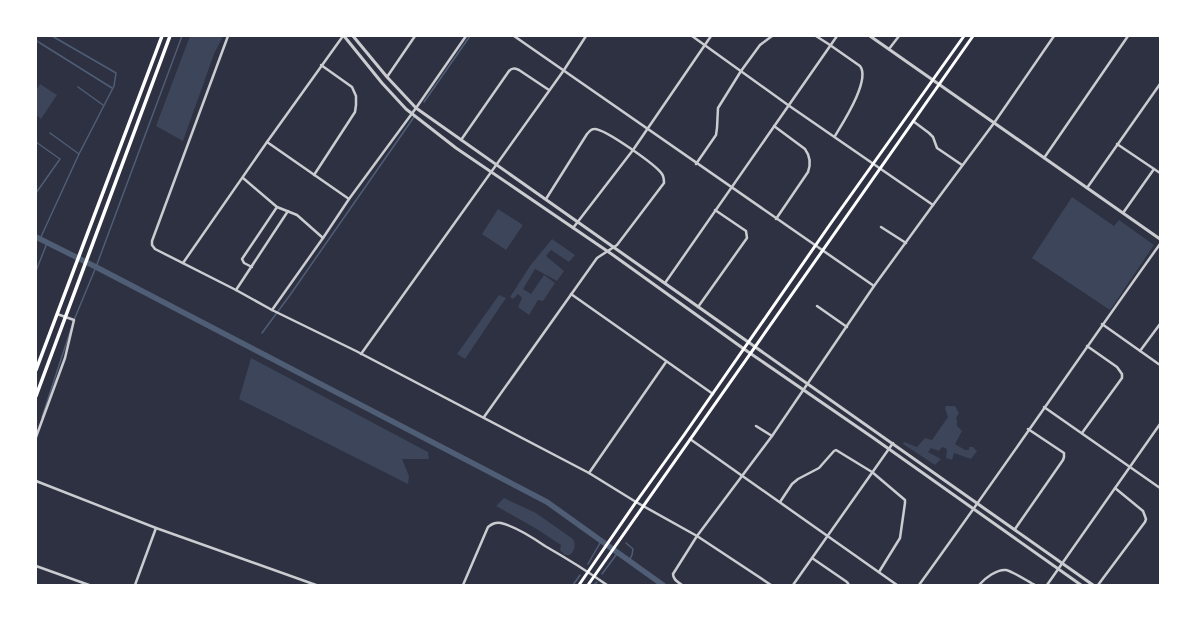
<svg xmlns="http://www.w3.org/2000/svg" width="1196" height="621" font-family="'Titillium Web',sans-serif">
<rect width="100%" height="100%" fill="#2d3142"/>
<g fill="#3c4559">
<polygon points="190,36 223,36 214,54 183,141 156,126"/>
<polygon points="40,84 57,95 41,119 36,115 36,90"/>
<polygon points="1072,197 1114,226 1119,220 1154,245 1110,310 1032,258"/>
<polygon points="498,209 523,225 506,250 482,234"/>
<polygon points="552,239 575,255 569,262 551,250 546,256 564,271 557,281 535,269 523,289 531,294 544,275 555,283 543,301 538,300 529,315 518,307 522,298 518,294 513,299 510,297 530,266"/>
<polygon points="499,295 506,298 465,359 457,354"/>
<polygon points="251,358 428,452 429,459 402,459 409,476 408,484 239,399"/>
<polygon points="946,406 955,406 959,413 956,418 957,420 957,426 962,431 955,444 965,450 969,450 969,447 973,447 977,451 971,459 954,453 952,460 946,458 947,449 942,447 939,451 931,448 928,452 941,459 935,465 903,444 904,442 917,447 925,438 932,440 948,417 945,408"/>
<path d="M 504,498 L 536,513 L 573,539 C 576,545 575,550 570,555 L 565,555 L 560,550 L 561,545 L 535,528 L 496,506 Z"/>
</g>
<g fill="none" stroke-linecap="round" stroke-linejoin="round">
<g stroke="#4f5d75" stroke-width="1.5">
<polyline points="36,40 40,43 112,88"/>
<polyline points="78,87 103,105"/>
<polyline points="424,102 470,36"/>
<polyline points="50,133 79,154"/>
<polyline points="36,142 60,159 36,193"/>
<polyline points="40,239 79,154 114,86 116,73 52,36"/>
<polyline points="36,271 47,243"/>
<polyline points="74,320 96,267 182,36"/>
<polyline points="262,333 290,295 414,117"/>
<polyline points="42,417 71,329"/>
<polyline points="626,543 633,549 632,555 629,561"/>
<polyline points="588,564 600,543 600,540"/>
<polyline points="602,574 616,555 619,554"/>
<polyline points="573,585 580,575"/>
<polyline points="594,585 597,582"/>
</g>
<polyline stroke="#4f5d75" stroke-width="5.5" points="36,237 96,267 547,502 663,585"/>
<g stroke="#caccd0" stroke-width="2.5">
<polyline points="228,36 152,241 152,245 155,249 236,290 272,310 356,351 589,473 636,502 697,536 771,585"/>
<polyline points="514,36 874,286"/>
<polyline points="692,36 788,105 933,205"/>
<path d="M 816,36 L 830,45 L 860,66 C 871,80 842,124 835,136"/>
<polyline points="889,49 899,36"/>
<polyline points="387,77 415,36"/>
<polyline points="913,121 929,133 933,137 937,148 962,165"/>
<path d="M 774,126 L 805,149 C 810,156 811,164 808,172 L 776,219"/>
<path d="M 461,140 L 509,71 C 512,68 514,68 519,70 L 549,90"/>
<polyline points="267,142 349,199"/>
<polyline points="1117,144 1160,173"/>
<polyline points="1044,158 1128,36"/>
<polyline points="696,164 716,135 717,128 718,108 741,71 760,45 772,36"/>
<polyline points="314,175 355,112 356,105 356,96 352,87 321,65"/>
<polyline points="243,178 277,207 297,215 323,238"/>
<polyline points="1087,188 1160,84"/>
<polyline points="1123,213 1154,169"/>
<polyline points="881,227 906,243"/>
<polyline points="573,228 633,150 711,36"/>
<polyline points="183,263 267,142 343,36"/>
<polyline points="252,267 244,263 242,259 277,207"/>
<polyline points="665,283 837,36"/>
<polyline points="236,290 288,211"/>
<polyline points="571,294 713,394"/>
<polyline points="817,306 847,327"/>
<polyline points="698,307 747,238 746,231 715,210"/>
<polyline points="272,310 323,238 349,199 416,108 466,36"/>
<polyline points="1102,324 1160,365"/>
<polyline points="1140,351 1160,324"/>
<polyline points="361,354 564,70 586,36"/>
<polyline points="1044,407 1160,488"/>
<path d="M 484,417 L 597,258 L 617,245 L 664,183 C 664,180 664,177 662,174 C 656,165 604,128 594,129 C 591,129 589,132 587,134 L 546,199"/>
<polyline points="756,426 772,436"/>
<polyline points="1082,433 1122,378 1122,374 1117,367 1087,346"/>
<polyline points="36,437 65,358 74,320 57,314"/>
<polyline points="690,439 897,585"/>
<polyline points="589,473 666,362"/>
<polyline points="36,481 156,528 316,585"/>
<polyline points="780,502 792,484 798,479 819,468 834,451 836,450 872,472 905,500 905,503 900,538 879,572"/>
<polyline points="1015,529 1063,460 1064,457 1064,453 1028,429"/>
<polyline points="812,558 847,582 849,585"/>
<polyline points="36,566 89,585"/>
<polyline points="135,585 156,528"/>
<path d="M 463,585 L 488,527 C 492,524 495,522 501,523 C 517,527 532,537 545,546 C 566,558 587,571 607,585"/>
<path d="M 682,585 C 678,582 673,580 673,574 L 697,536 L 772,436 L 874,286 L 933,205 L 994,123 L 1054,36"/>
<polyline points="793,585 893,443"/>
<path d="M 919,585 C 1001,472 1079,357 1160,244"/>
<path d="M 979,585 C 985,578 997,569 1006,570 C 1012,571 1029,582 1035,585"/>
<polyline points="1047,585 1160,424"/>
<polyline points="1098,585 1145,522 1146,519 1143,511 1115,488"/>
</g>
<g stroke="#caccd0" stroke-width="3">
<polyline points="344,36 382,83 406,109 456,148 613,255 744,349 872,437 1081,585"/>
<polyline points="353,36 387,77 416,108 1093,585"/>
<polyline points="870,36 1160,239"/>
</g>
<g stroke="#fff" stroke-width="3">
<polyline points="579,585 636,502 684,435 831,223 964,36"/>
<polyline points="588,585 973,36"/>
</g>
<g stroke="#fff" stroke-width="3.5">
<polyline points="36,370 162,36"/>
<polyline points="36,396 170,36"/>
</g>
</g>
<rect width="1196" height="621" fill="none" stroke="#ffffff" stroke-width="74"/>
</svg>
